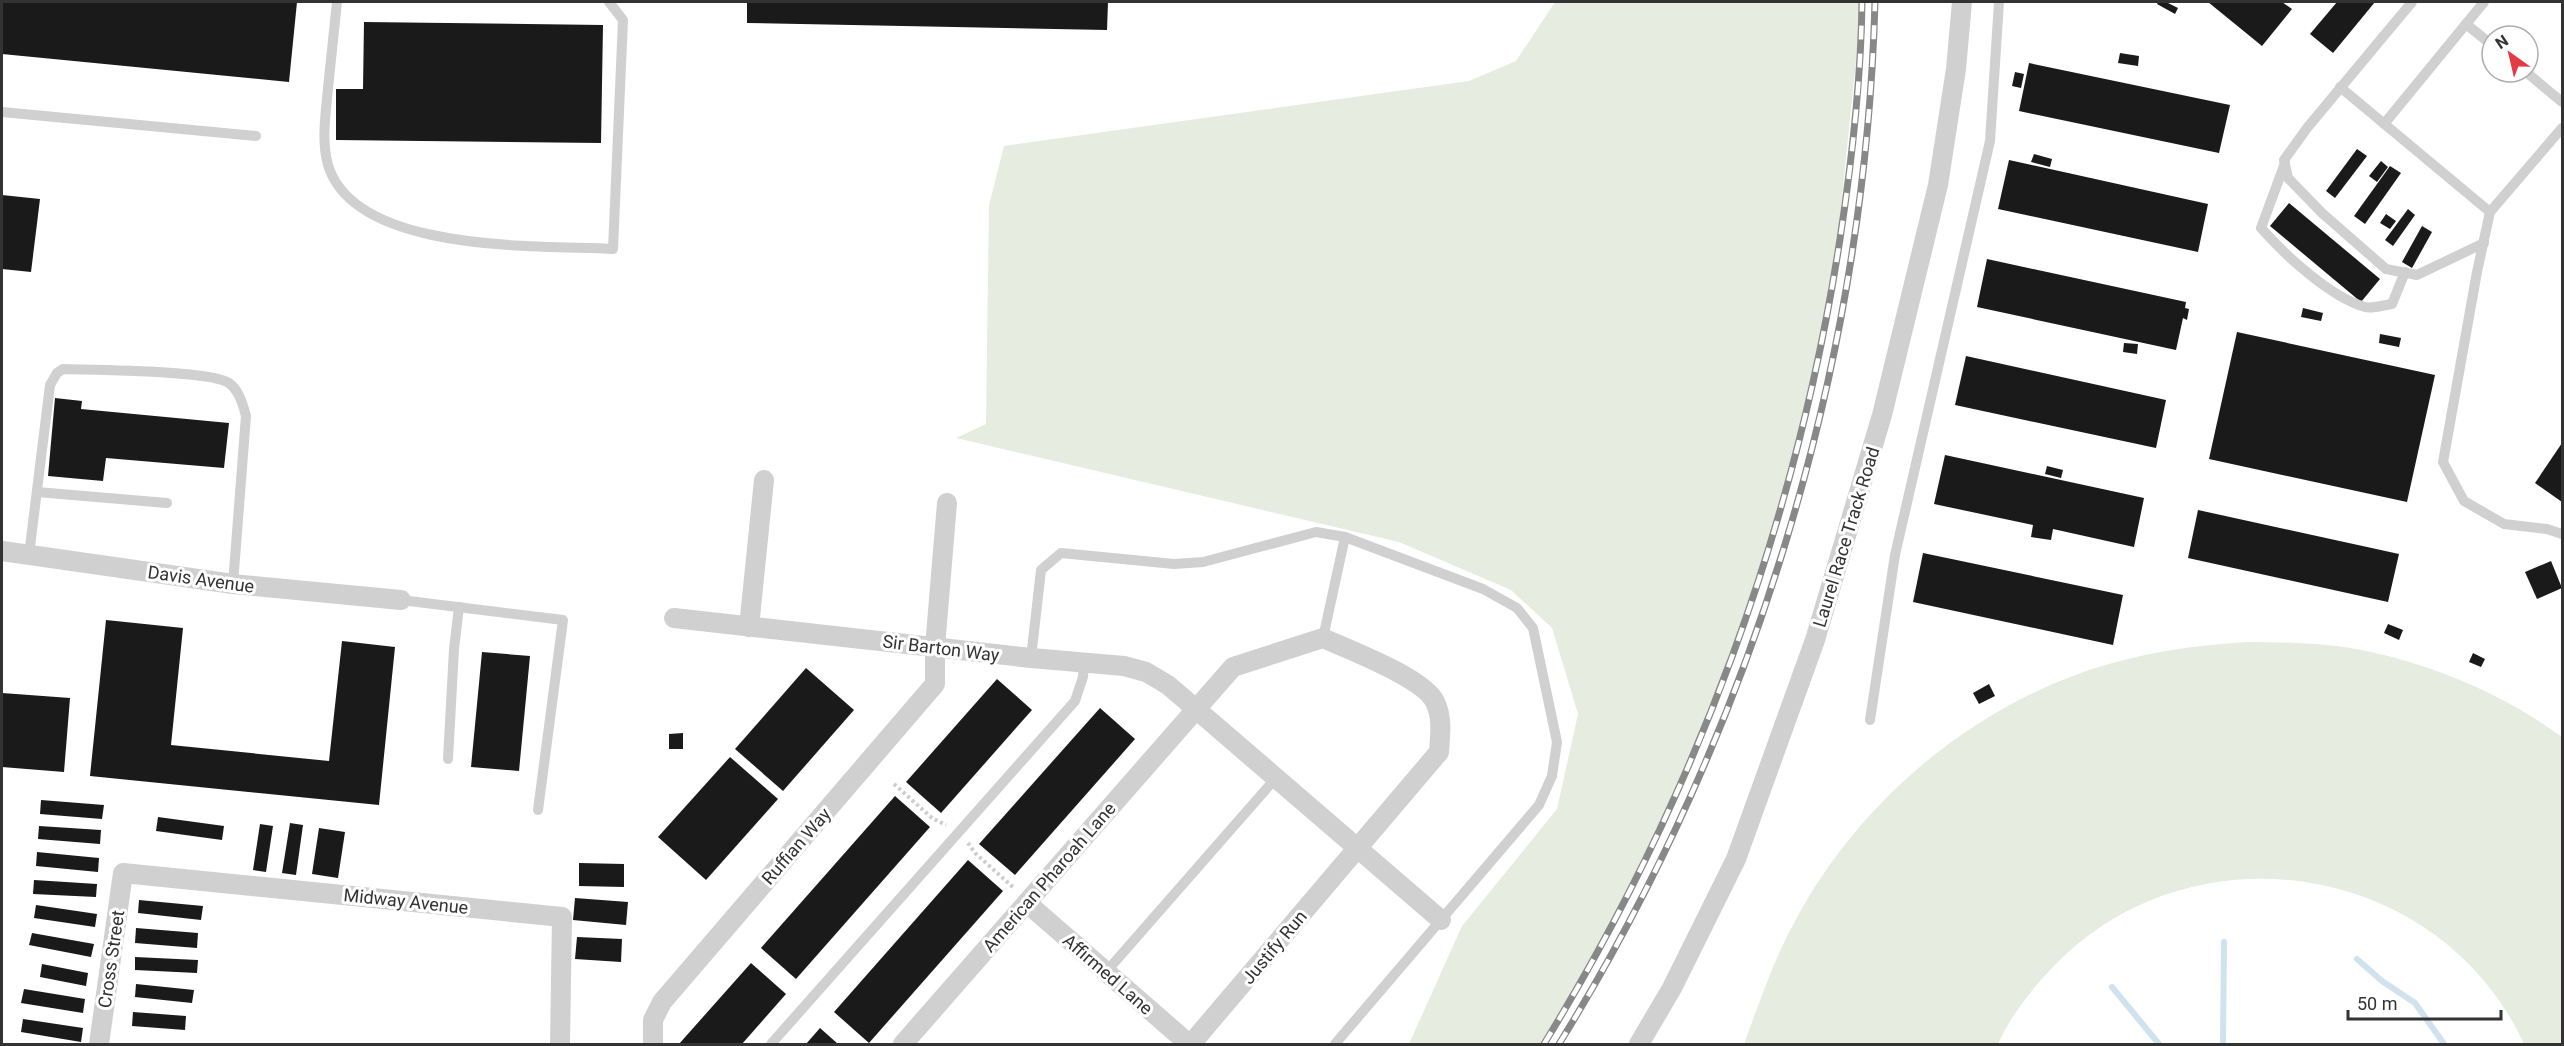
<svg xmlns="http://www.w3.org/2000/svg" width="2564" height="1046" font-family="Roboto,sans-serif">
<rect width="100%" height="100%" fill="#fff"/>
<g fill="#e6ecdf">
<polygon points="1555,2 1862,2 1834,275 1787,486 1745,622 1678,793 1616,919 1544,1044 1409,1044 1462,926 1557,809 1578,714 1552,628 1511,590 1399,542 956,438 986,424 989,205 1004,146 1469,81 1516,61"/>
<path d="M 2247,642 C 2279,642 2312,643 2344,647 C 2421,659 2499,691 2562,737 L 2562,1044 L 2524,1044 C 2440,861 2191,822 2053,967 C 2031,990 2011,1015 1998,1044 L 1744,1044 C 1759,1004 1773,961 1794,923 C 1858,801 1976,702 2109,664 C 2154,651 2200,645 2247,642 Z"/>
</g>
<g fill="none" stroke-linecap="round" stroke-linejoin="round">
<g stroke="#cfe2ee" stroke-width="6">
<polyline points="2357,959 2382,981 2415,1003 2444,1044"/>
<polyline points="2112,987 2159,1044"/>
<polyline points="2223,1044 2224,942"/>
</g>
</g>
<g fill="#1a1a1a">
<polygon points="2,2 297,2 289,82 2,54"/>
<polygon points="747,2 1108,2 1107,30 747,23"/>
<polygon points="2158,2 2166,2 2178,8 2175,14 2157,4"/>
<polygon points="2208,2 2282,2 2292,9 2262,46"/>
<polygon points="2337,2 2375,2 2333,53 2310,34"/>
<polygon points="364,22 603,25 601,143 336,140 336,89 363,89"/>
<polygon points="2120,53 2139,56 2138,66 2118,63"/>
<polygon points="2029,63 2230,105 2219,153 2019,111"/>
<polygon points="2015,72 2024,74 2021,88 2012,86"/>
<polygon points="2357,149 2367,156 2335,198 2326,191"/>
<polygon points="2034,154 2052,159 2050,167 2031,162"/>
<polygon points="2009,160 2208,204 2198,252 1998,209"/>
<polygon points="2381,161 2388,167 2377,182 2369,176"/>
<polygon points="2390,166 2401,173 2365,224 2354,216"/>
<polygon points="2,195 40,199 31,272 2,269"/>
<polygon points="2289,203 2380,279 2361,302 2270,226"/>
<polygon points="2408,209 2415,215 2393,246 2385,240"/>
<polygon points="2386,214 2396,221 2390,229 2380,223"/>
<polygon points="2422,226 2432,232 2412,268 2402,262"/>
<polygon points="1987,259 2186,302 2185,308 2189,309 2187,320 2183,318 2176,350 1977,307"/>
<polygon points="2303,308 2323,313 2321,321 2301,317"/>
<polygon points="2237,332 2435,375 2407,502 2209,459"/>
<polygon points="2380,334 2401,338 2399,347 2379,343"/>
<polygon points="2124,343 2138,344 2137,354 2123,352"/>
<polygon points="1966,356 2166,400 2156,448 1955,405"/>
<polygon points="55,398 82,401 81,409 229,423 224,468 106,458 103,481 48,476"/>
<polygon points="2562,443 2562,502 2535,483"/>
<polygon points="1945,455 2144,498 2134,547 2053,529 2051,540 2031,537 2033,525 1934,504"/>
<polygon points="2047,466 2063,470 2061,478 2045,474"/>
<polygon points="2198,510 2399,554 2388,602 2188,558"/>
<polygon points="1923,553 2123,595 2113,645 1913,602"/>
<polygon points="2551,561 2562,588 2537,599 2525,572"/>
<polygon points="106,620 183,628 171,745 329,761 342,641 395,647 379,805 90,776"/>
<polygon points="2388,624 2403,630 2399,640 2384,633"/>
<polygon points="482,652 530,656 519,771 471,767"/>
<polygon points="2473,653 2485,659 2481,667 2469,662"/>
<polygon points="806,668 854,710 783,791 735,749"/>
<polygon points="997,679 1032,710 941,813 906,782"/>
<polygon points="1989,684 1995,696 1979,704 1973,693"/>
<polygon points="2,693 70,698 64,772 2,767"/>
<polygon points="1100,708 1135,739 1015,875 979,844"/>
<polygon points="683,733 683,749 669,749 669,734"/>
<polygon points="730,757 778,799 706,880 658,837"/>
<polygon points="895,796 930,827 796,979 761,948"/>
<polygon points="41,800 104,805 102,819 40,814"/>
<polygon points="158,817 224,826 222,840 156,831"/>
<polygon points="290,823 303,825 296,875 282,873"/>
<polygon points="260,824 273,826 266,872 253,870"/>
<polygon points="39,826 101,830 100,844 38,839"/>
<polygon points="319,828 345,832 338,878 312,874"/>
<polygon points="37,852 99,858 98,872 36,866"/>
<polygon points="968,860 1003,891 869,1043 834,1012"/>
<polygon points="579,863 624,864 624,887 579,886"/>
<polygon points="34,880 97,884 96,897 33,894"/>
<polygon points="575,898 628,902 626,925 573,920"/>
<polygon points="139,900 203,906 201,920 138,913"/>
<polygon points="36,905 97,914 95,927 34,918"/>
<polygon points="136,928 198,933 197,948 135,943"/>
<polygon points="32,933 94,944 91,957 29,945"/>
<polygon points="577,937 622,939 621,962 575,959"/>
<polygon points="135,957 198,960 197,973 135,970"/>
<polygon points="751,963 786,994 742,1044 679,1044"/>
<polygon points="42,964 88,973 86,986 40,977"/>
<polygon points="136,984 194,990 192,1003 135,997"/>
<polygon points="24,989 85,999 83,1013 21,1003"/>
<polygon points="133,1012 186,1016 185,1030 132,1026"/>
<polygon points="23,1019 83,1028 81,1042 21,1032"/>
<polygon points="820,1028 838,1044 806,1044"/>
</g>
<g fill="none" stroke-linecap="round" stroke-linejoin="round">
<g stroke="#cdcdcd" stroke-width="4" stroke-dasharray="3 3" stroke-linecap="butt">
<polyline points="894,784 932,818 946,825"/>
<polyline points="968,843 975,853 1014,888"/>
</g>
<g stroke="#d0d0d0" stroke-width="10">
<path d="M 337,2 C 334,30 331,59 328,88 C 326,112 321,140 328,165 C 355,254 539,245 613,249 L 623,20 L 609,2"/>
<polyline points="2412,2 2307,128 2284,160 2288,178 2322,213 2386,269 2417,275 2484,243"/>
<polyline points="2466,24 2492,45"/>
<polyline points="2526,72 2562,102"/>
<polyline points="2340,87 2490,212"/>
<polyline points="2,112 256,136"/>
<polyline points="2384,124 2484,2"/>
<polyline points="2562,128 2490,212 2477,272 2443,462 2464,501 2504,524 2547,529 2562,534"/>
<path d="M 2285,163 L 2261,228 C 2285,255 2330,297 2365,307 C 2372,309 2384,305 2392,304 L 2405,272"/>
<polyline points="37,492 167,503"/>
<path d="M 29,555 L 50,385 L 57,373 L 63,369 C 92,370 210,370 229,383 C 239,390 243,405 246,416 L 233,584"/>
<polyline points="401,600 563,620 538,810"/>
<polyline points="1323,638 1345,537"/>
<polyline points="1031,658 1041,570 1061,553 1174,564 1203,562 1316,532 1345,537 1483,589 1517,608 1533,628 1557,742 1552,776 1539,805 1335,1044"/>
<polyline points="1870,720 1895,555 1990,141 1999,2"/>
<polyline points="448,759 454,649 459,607"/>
<polyline points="1106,972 1275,779"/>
<polyline points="771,1044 1075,701 1083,677 1084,663"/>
</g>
<g stroke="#d0d0d0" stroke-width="20">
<polyline points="2,551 233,584 401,600"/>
<polyline points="674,618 1031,658 1124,666 1146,672 1168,685 1441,920"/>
<polyline points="749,627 764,480"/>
<polyline points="1027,903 1189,1044"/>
<polyline points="99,1044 123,873 562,917 560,1044"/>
<polyline points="653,1044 653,1020 662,1002 935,684 935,647 947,503"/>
<path d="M 903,1044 L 1233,667 L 1323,638 C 1349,650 1424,678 1435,702 C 1443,718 1440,735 1439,752 L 1191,1044"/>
<polyline points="1639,1044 1672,988 1736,859 1815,640 1882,415 1938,185 1956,69 1962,2"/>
</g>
<g stroke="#888" stroke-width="7">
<g id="rail">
<path d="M 1544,1044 C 1695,798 1796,525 1840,239 C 1852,160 1861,81 1862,2"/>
<path d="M 1559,1044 C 1751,734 1865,367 1875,2"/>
</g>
</g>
<use href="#rail" stroke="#fff" stroke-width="4.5" stroke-dasharray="14" stroke-linecap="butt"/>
</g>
<g text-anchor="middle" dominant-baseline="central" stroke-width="6" stroke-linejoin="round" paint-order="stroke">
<g font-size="18" fill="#333" stroke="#fff">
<text transform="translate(1846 537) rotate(-73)">Laurel Race Track Road</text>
<text transform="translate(201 579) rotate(8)">Davis Avenue</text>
<text transform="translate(941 648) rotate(7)">Sir Barton Way</text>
<text transform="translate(796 846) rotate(-49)">Ruffian Way</text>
<text transform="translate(1049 877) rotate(-49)">American Pharoah Lane</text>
<text transform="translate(406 901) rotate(6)">Midway Avenue</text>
<text transform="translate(1274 947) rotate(-50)">Justify Run</text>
<text transform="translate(111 959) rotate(-82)">Cross Street</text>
<text transform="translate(1108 974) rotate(41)">Affirmed Lane</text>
</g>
</g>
<rect width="2564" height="1046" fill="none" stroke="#333333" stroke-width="6"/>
<g transform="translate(2510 54) rotate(326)"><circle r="28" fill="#ffffff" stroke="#adadad" stroke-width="1.5"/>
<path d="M0-4.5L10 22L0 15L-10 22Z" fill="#e63946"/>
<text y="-9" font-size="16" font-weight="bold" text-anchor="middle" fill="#333333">N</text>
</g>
<path d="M2348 1010v9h153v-9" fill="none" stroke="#333333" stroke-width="3"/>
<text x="2357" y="1010" font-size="18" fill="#333333" stroke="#ffffff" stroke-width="4.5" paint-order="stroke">50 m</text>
</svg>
